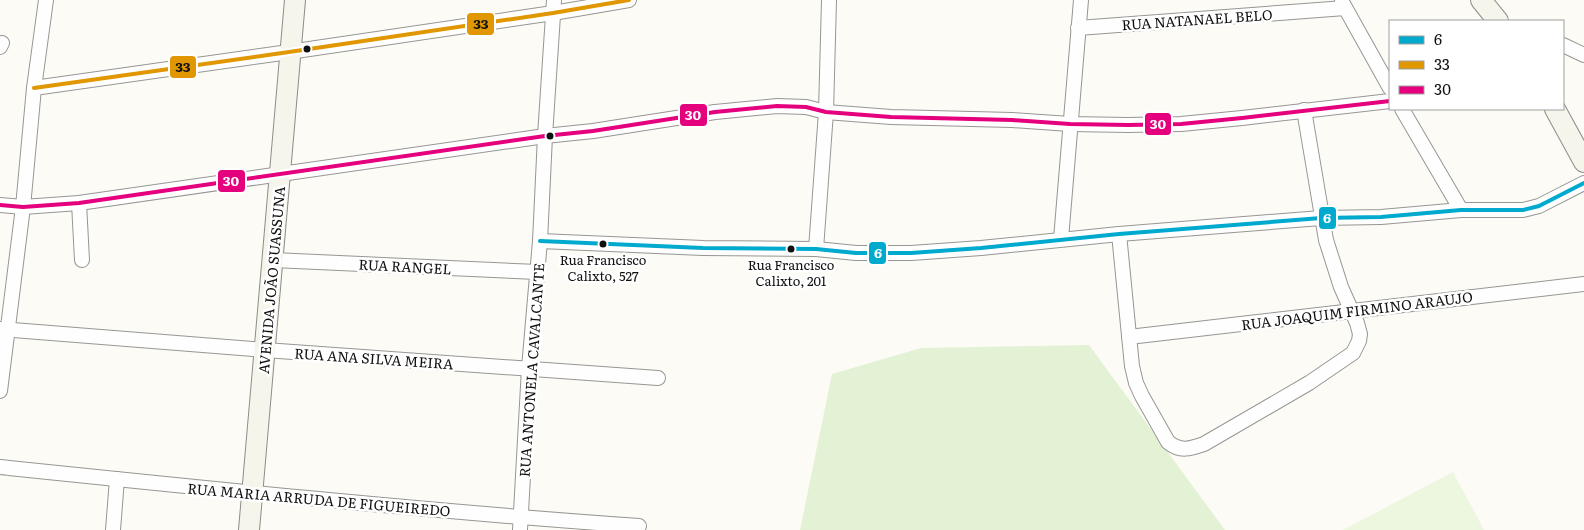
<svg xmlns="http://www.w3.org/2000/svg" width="1584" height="530" font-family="Literata,serif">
<rect width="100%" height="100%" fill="#fcfbf5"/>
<polygon fill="#e3f2d5" points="1089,345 1225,530 800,530 832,374 921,348"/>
<polygon fill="#edf6df" points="1453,472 1484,530 1343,530"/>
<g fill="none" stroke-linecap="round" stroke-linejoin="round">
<g stroke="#969693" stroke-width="16">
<g id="minor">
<polyline points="1342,2 1390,88"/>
<polyline points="1078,28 1345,8"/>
<polyline points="1563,45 1584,55"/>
<polyline points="0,47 2,43"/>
<polyline points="34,88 289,52 553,13 629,0"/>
<polyline points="1402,109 1461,210"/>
<polyline points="79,203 82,260"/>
<polyline points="0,205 23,207 79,203 545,136 593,131 715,112 777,106 806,107 826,112 891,117 1012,120 1070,124 1128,125 1181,124 1242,118 1390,101"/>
<path d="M 1119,234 L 1132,366 L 1136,383 L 1142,396 L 1168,442 C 1180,452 1190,449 1204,444 L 1309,383 L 1353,353 L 1359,341 L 1360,334 L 1357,323 L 1341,287 L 1326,240 L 1304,110"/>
<polyline points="1061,239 1081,0"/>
<polyline points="540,241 703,248 816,249 856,253 911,253 981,248 1119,234 1321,218 1381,217 1461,210 1523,210 1539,206 1584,183"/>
<polyline points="816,249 826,112 829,0"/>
<polyline points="273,260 538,272"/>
<polyline points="0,329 265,350 658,378"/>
<polyline points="1129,337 1584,284"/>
<polyline points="0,391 23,207 34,88 46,0"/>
<path d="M 0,467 C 213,489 425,511 639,526"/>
<polyline points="113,530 117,479"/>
<polyline points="520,530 529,368 540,241 545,136 554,0"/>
</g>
</g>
<g stroke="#8d8c8a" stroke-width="22">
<g id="secondary">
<polyline points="1481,0 1498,21"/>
<polyline points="1555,109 1584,162"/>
<polyline points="249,530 295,0"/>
</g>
</g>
<use href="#minor" stroke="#fffefe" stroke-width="14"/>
<use href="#secondary" stroke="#f5f5eb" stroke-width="20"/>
<g stroke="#fff" stroke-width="8">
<polyline id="bus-1" points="540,241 703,248 816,249 856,253 911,253 981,248 1119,234 1321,218 1381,217 1461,210 1523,210 1539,206 1584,183"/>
</g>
<g stroke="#fff" stroke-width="8">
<polyline id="bus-2" points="34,88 289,52 553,13 629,0"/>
</g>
<g stroke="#fff" stroke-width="8">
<polyline id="bus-3" points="0,205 23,207 79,203 545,136 593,131 715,112 777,106 806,107 826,112 891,117 1012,120 1070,124 1128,125 1181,124 1242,118 1390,101"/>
</g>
<use href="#bus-1" stroke="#00a9ce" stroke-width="4"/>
<use href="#bus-2" stroke="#e09702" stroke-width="4"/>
<use href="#bus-3" stroke="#e5007d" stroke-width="4"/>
</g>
<g fill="#101010" stroke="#fff" stroke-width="2">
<circle cx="307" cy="49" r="4.5"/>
<circle cx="550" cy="136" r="4.5"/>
<circle cx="603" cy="244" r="4.5"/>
<circle cx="791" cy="249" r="4.5"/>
</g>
<g text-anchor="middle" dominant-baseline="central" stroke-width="5" stroke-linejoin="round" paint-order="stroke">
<g font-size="13" fill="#101010" stroke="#fff">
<text x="603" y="259">Rua Francisco<tspan x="603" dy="16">Calixto, 527</tspan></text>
<text x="791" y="264">Rua Francisco<tspan x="791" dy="16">Calixto, 201</tspan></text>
</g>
<g font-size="14" fill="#101010" stroke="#fff">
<text transform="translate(1197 19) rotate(-4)">RUA NATANAEL BELO</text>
<text transform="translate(405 266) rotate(3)">RUA RANGEL</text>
<text transform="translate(271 280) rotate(-85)">AVENIDA JOÃO SUASSUNA</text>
<text transform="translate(1357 310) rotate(-7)">RUA JOAQUIM FIRMINO ARAUJO</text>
<text transform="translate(374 358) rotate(4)">RUA ANA SILVA MEIRA</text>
<text transform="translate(531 370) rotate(-86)">RUA ANTONELA CAVALCANTE</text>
<text transform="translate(319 499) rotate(5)">RUA MARIA ARRUDA DE FIGUEIREDO</text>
</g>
</g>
<g stroke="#fff" stroke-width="2">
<rect x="466" y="12" width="29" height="24" rx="5" fill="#e09702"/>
<rect x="169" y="55" width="28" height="24" rx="5" fill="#e09702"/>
<rect x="679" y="103" width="29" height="24" rx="5" fill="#e5007d"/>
<rect x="1144" y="112" width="28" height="24" rx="5" fill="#e5007d"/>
<rect x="217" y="169" width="29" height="24" rx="5" fill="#e5007d"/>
<rect x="1318" y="206" width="19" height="24" rx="5" fill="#00a9ce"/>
<rect x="868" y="241" width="19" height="24" rx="5" fill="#00a9ce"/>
</g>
<g font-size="14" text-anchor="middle" font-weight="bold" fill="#fff">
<text x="693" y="120">30</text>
<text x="1158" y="129">30</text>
<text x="231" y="186">30</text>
<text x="1327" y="223">6</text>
<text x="878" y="258">6</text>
</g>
<g font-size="14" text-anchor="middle" font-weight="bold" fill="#111">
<text x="481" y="29">33</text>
<text x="183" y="72">33</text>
</g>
<rect x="1389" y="20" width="175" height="90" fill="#ffffff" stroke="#9f9f9f"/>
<rect x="1399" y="36" width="25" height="8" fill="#00a9ce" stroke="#9f9f9f"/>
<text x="1434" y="45" font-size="15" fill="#101010">6</text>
<rect x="1399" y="61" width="25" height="8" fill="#e09702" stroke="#9f9f9f"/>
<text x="1434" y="70" font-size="15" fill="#101010">33</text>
<rect x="1399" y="86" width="25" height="8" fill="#e5007d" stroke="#9f9f9f"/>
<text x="1434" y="95" font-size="15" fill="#101010">30</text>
</svg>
